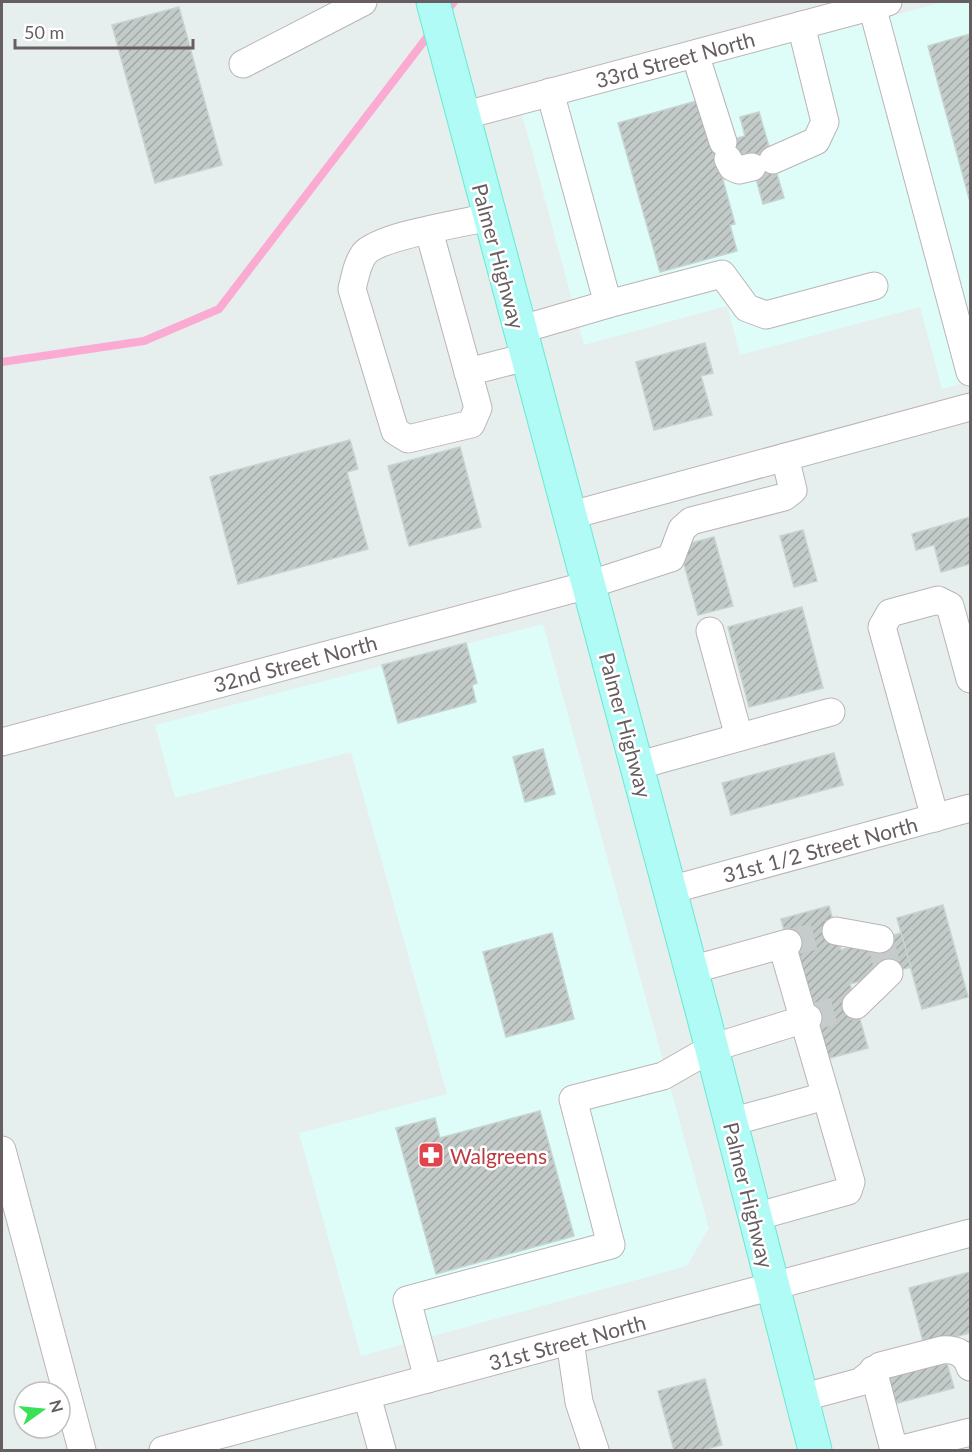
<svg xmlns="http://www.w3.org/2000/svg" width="972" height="1452" font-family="Lato,sans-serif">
<defs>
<pattern id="building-hatch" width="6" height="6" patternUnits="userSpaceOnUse" patternTransform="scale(1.5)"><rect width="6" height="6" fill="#c3cbc9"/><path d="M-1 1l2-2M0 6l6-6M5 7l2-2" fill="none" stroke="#a2a8a7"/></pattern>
</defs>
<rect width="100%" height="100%" fill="#e6efee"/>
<g fill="#defcf8">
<polygon points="944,2 970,2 970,381 942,389 920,307 740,355 727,306 584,345 522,114"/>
<polygon points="543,624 709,1228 687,1266 361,1356 299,1133 447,1094 351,752 175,798 155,725"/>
</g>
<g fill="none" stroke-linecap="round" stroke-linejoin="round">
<g stroke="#fbabd2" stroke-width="8">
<polyline points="445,13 454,2"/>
<polyline points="2,362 144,341 219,309 431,32"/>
</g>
</g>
<g fill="url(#building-hatch)" stroke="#c5d4d0" stroke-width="1.5">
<polygon points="179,7 222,165 155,183 112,25"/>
<polygon points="970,34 970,202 928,46"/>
<polygon points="700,100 713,145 745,136 740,117 759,112 784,198 763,204 749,153 718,162 735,224 730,225 737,251 660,272 618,123"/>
<polygon points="705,343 713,373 701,376 712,415 654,430 636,362"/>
<polygon points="350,440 358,469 347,472 368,549 238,584 210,477"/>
<polygon points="460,447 481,527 409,546 388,466"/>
<polygon points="970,517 970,564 941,572 934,545 916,550 912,534"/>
<polygon points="803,530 817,581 794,587 780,536"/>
<polygon points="714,537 733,606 698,615 679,546"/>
<polygon points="802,607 823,688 749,707 728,627"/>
<polygon points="466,643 477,683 472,685 476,702 398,723 382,665"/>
<polygon points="543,749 555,794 525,802 513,757"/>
<polygon points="834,753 843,785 731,815 722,783"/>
<polygon points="943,905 968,997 922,1009 897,918"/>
<polygon points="829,906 841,950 901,933 911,967 850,984 868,1048 819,1061 781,919"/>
<polygon points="552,933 574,1019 506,1037 483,952"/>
<polygon points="540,1111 574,1236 436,1274 396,1128 435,1118 440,1138"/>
<polygon points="970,1272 970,1333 924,1345 909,1288"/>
<polygon points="945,1356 954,1388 894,1404 885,1371"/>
<polygon points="705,1379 722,1445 702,1450 674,1450 658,1391"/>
</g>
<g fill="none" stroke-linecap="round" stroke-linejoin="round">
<g stroke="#c6cbcb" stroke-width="27" stroke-dasharray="27 14" stroke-linecap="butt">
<polyline points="880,939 889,973"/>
<polyline points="788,943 836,931"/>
<polyline points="808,1018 856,1005"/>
</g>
<g stroke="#bab4b6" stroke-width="29">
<g id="minor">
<polyline points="872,6 970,372"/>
<polyline points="695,54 723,142"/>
<polyline points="243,64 363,2"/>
<polyline points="462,116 888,2"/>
<polyline points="728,159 732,167 739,170 752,167"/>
<polyline points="773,160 816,141 825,122 801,25"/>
<path d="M 429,231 L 478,408 L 471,424 L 408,439 L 395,431 L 352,289 C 355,277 357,264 364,254 C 378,236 464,223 489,217"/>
<polyline points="608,304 722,274 747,308 766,315 874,286"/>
<polyline points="519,330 608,304 550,92"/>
<polyline points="468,372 526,357"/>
<polyline points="568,516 970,407"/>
<polyline points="710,631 739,737"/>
<polyline points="2,742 588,585 671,558 682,529 691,521 784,497 793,490 785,457"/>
<polyline points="636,766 831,712"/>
<polyline points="935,818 882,627 890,613 938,600 950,606 970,679"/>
<polyline points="670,890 970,808"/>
<polyline points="836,931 880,939"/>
<polyline points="691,970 788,943"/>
<polyline points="856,1005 889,973"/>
<polyline points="731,1122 825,1096"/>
<polyline points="2,1150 82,1450"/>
<polyline points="755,1217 848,1191 851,1182 782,945"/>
<polyline points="570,1341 579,1402 595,1450"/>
<polyline points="873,1370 894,1450"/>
<polyline points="428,1379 407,1300 611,1245 573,1099 663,1076 712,1048 808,1018"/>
<polyline points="367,1396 382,1450"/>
<path d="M 801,1398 L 860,1382 L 880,1366 L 942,1350 C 955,1349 966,1353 970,1367"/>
<polyline points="163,1450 970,1233"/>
<polyline points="898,1450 970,1432"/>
</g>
</g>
<g stroke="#64ebd0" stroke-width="35">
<polyline id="major" points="433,2 704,1018 815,1450"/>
</g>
<use href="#minor" stroke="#fff" stroke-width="27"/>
<use href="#major" stroke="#b0fbf5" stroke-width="33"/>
</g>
<defs>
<g id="pharmacy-square" transform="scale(1.35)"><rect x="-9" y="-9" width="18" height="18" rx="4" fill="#e0444e" stroke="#fff"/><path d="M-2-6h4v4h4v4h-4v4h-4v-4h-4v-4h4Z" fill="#fff"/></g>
</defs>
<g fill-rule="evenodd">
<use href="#pharmacy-square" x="431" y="1155"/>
</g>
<g text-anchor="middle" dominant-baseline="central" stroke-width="5" stroke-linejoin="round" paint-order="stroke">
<g font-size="21" fill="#665e61" stroke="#fff">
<text transform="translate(675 59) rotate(-15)">33rd Street North</text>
<text transform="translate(499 256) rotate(75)">Palmer Highway</text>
<text transform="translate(295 663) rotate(-15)">32nd Street North</text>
<text transform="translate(626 725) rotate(75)">Palmer Highway</text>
<text transform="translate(820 849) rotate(-15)">31st 1/2 Street North</text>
<text transform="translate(749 1195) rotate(76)">Palmer Highway</text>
<text transform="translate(567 1342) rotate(-15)">31st Street North</text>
</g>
<g font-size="21" fill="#be3a42" stroke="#fff" text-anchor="start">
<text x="450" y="1155">Walgreens</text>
</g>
</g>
<rect width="972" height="1452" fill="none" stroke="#665e61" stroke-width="6"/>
<g transform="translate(42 1410) rotate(75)"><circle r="28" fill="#ffffff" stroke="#c2bfc0" stroke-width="1.5"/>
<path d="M0-4.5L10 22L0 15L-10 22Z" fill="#3ae155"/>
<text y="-9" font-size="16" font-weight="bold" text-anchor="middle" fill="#665e61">N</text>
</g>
<path d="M15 39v9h178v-9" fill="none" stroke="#665e61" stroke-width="3"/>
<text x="24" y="39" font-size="18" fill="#665e61" stroke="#ffffff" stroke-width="4.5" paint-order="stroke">50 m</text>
</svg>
